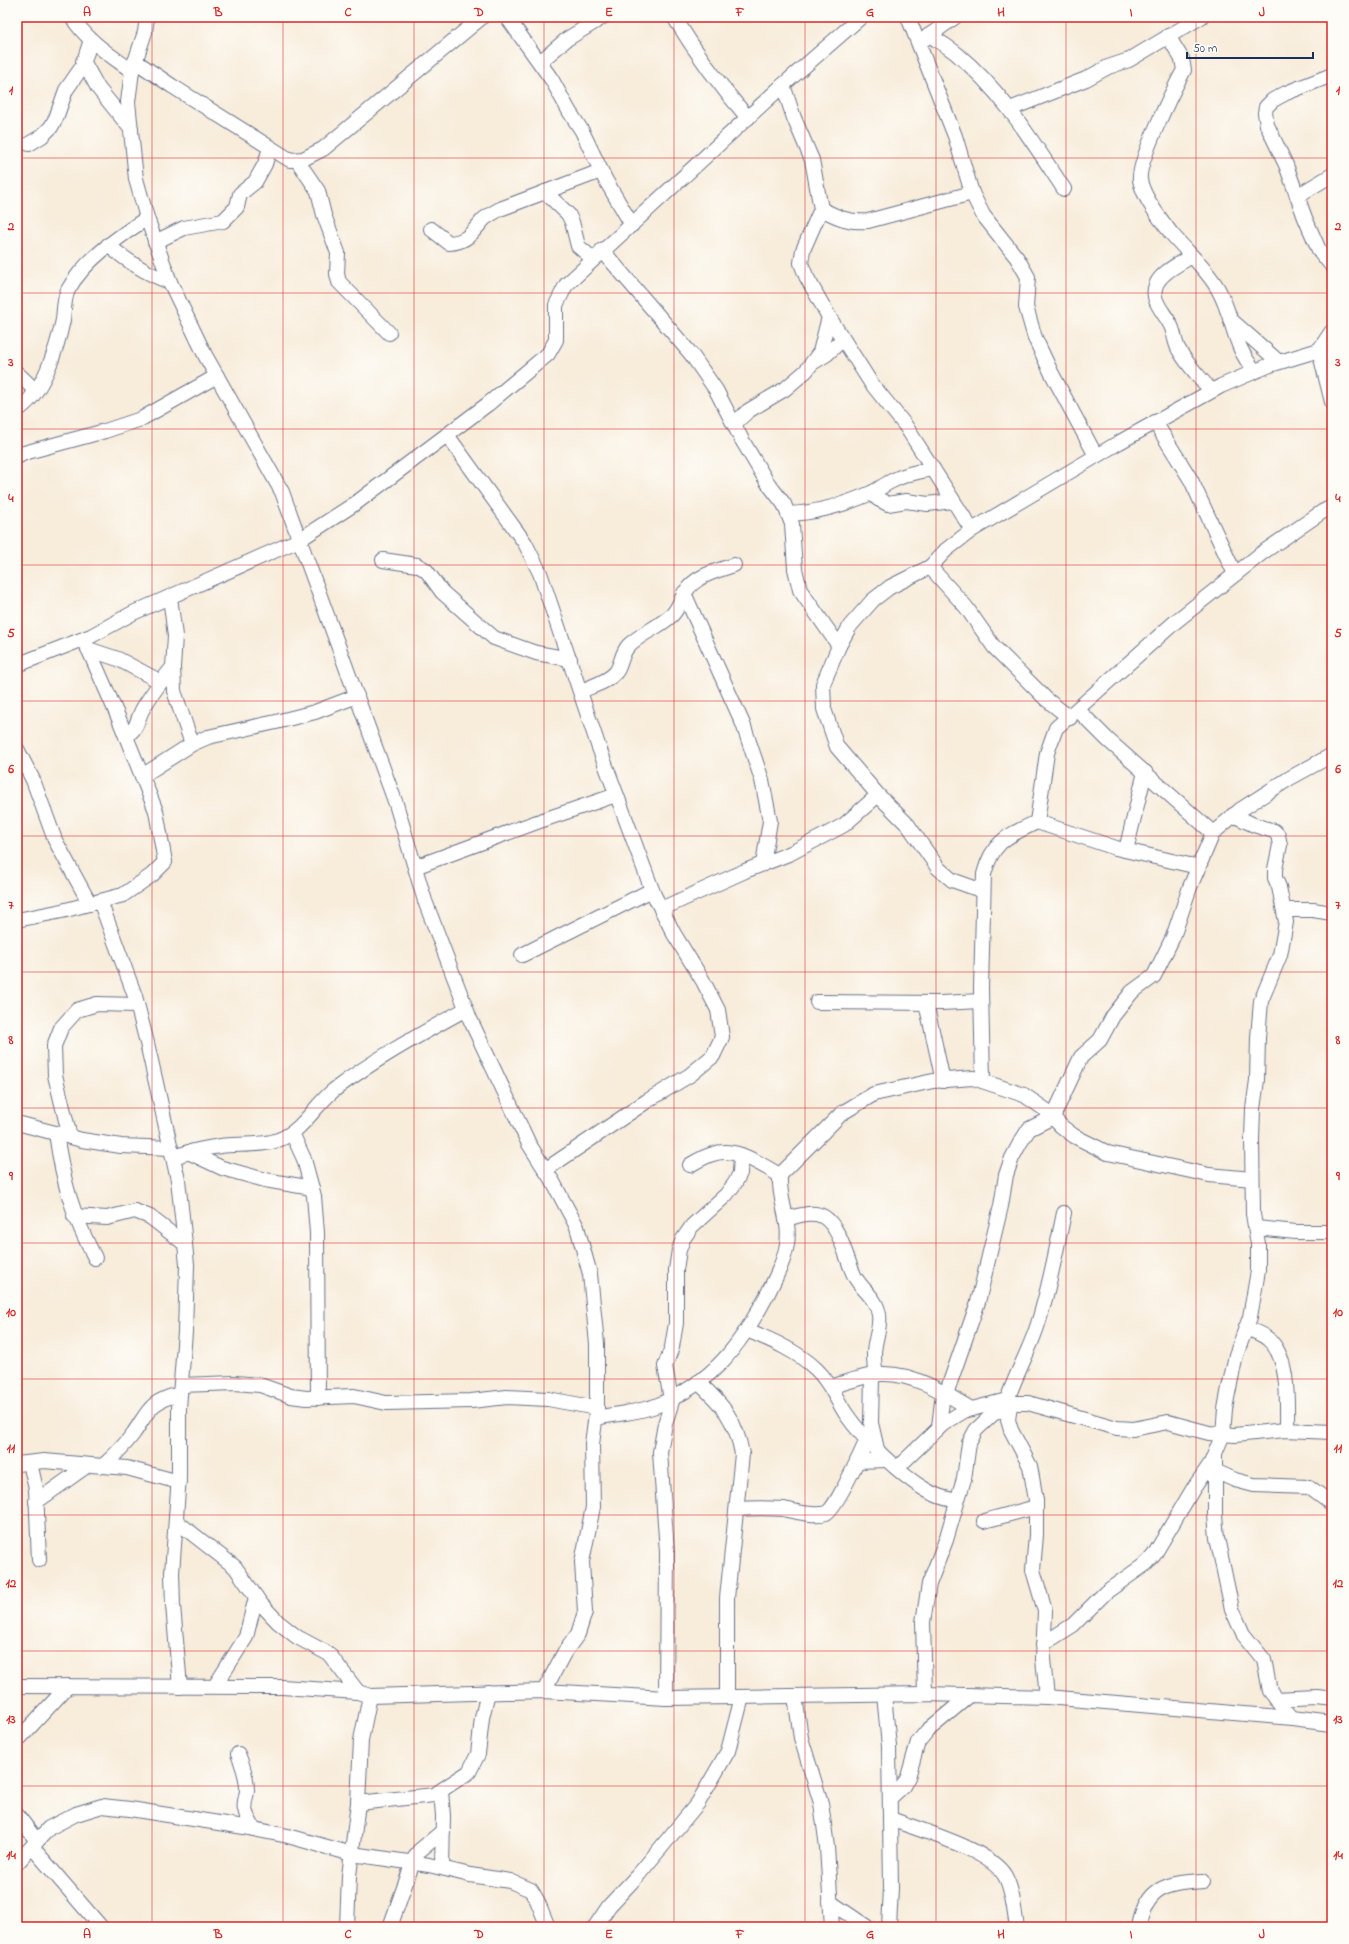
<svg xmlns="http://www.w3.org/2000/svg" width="1349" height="1944" font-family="'Indie Flower',sans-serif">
<rect width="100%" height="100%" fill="#fdfcf7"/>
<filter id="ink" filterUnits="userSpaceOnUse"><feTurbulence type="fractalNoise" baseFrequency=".025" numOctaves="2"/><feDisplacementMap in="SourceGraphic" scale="8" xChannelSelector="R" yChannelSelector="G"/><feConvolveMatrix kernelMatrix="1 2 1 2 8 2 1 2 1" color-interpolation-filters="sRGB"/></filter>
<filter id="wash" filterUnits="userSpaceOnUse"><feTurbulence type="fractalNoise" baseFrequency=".012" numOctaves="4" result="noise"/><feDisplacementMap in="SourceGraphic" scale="16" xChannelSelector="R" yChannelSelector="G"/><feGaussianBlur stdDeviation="0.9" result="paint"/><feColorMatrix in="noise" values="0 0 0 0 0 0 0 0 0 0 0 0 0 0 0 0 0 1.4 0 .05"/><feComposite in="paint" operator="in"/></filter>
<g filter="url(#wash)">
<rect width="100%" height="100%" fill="#f8ecda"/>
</g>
<g filter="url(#ink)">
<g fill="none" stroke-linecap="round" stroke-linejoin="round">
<g stroke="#687189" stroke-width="16">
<g id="minor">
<path d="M 72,17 C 86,40 110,55 132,71"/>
<polyline points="147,17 145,32 132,71 128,102 136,179 147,218 170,282 205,355 282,492 396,804 425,901 470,1019 529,1144 553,1182 577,1227 590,1274 597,1344 597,1406 592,1444 593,1507 582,1562 585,1612 578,1634 564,1653 544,1691"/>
<polyline points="507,17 552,80 569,111 582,131 605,179 632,225"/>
<path d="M 674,17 C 696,53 720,86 748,118"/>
<polyline points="908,17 955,136 972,193 983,215 1017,258 1028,277 1026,307 1035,338 1051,372 1096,456"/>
<path d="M 929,35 C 938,41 949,47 957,54 C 1002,91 1032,141 1064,189"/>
<path d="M 1168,36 L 1182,59 L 1184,70 C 1174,88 1137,163 1140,180 C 1143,197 1160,219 1171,233 C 1186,251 1206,268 1218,289 C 1234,317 1232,345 1255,371"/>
<polyline points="923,40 955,17"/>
<polyline points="83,61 98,88 131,129"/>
<polyline points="135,61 172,86 290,160 303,159 323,149 482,17"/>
<polyline points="540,62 567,39 603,17"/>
<polyline points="1332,75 1286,93 1273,100 1266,107 1265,113 1267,125 1286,165 1305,218 1319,250 1332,266"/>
<polyline points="783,85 794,118 812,160 821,209 803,250 801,263 806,276 829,317 871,383 905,425 972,530"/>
<polyline points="1010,109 1086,79 1108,67 1129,60 1201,17"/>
<polyline points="29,144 42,136 51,127 56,118 66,90 82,67 91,40"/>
<polyline points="297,160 318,191 324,215 338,253 337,274 339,282 389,333"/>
<polyline points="545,192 568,214 572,222 578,246 593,259"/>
<polyline points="1297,196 1332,175"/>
<path d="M 821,209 C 837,217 849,223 868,221 L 972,193"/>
<path d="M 431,229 L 449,243 C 468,242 472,232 484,219 C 489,215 495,212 500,209 L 601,171"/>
<polyline points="155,242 184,228 223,221 237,207 240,194 255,182 265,164 270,148"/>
<path d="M 108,245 C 127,261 146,274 170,282"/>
<polyline points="602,250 691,354 716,390 742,440 767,482 784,504 792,524 795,569 800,590 839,646"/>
<path d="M 1191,256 C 1180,264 1161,272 1156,285 C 1150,300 1164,312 1170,324 C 1175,332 1174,342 1179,350 C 1187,365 1201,378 1211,391"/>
<polyline points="1231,320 1279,362"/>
<polyline points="1319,350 1332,402"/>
<polyline points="814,362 827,354 843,339"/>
<polyline points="17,373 36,391"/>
<path d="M 17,410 C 43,395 57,348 63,320 C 64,311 64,298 68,290 C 84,260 120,236 147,218"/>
<polyline points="1155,422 1191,480 1235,574"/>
<polyline points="734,424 748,411 785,389 806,371 820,352 829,317"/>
<polyline points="447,435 525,543 540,573 598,745 654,895 674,934 703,981 718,1010 722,1037 713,1056 690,1075 647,1101 545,1170"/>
<polyline points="17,457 24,453 105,431 141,419 217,376"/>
<polyline points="872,493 878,499 888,504 906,501 928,504 952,501"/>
<path d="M 788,514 C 818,513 844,505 871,493 C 878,490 885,484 892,481 C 905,474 919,471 933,469"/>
<polyline points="383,560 417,565 426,570 442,592 494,638 536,653 570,659"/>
<polyline points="930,567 966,607 994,647 1046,699 1070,718"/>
<polyline points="684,593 743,724 762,780 770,821 763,864"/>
<polyline points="170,597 175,636 173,667 174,691 192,744"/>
<polyline points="88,649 118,659 161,682"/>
<polyline points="17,665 91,636 133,613 299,540 356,503 488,404 548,354 556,340 556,305 566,285 783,85 861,17"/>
<path d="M 581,691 C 592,686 608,682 616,672 C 622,664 621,653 629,645 C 642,633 659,627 672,615 C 679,608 681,598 686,591 C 697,575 717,571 734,565"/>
<polyline points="1078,710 1108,740 1213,833"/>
<path d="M 126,736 C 140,727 136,718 145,705 C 153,692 163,679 173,667"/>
<polyline points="17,749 33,780 55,840 90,904"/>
<polyline points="142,776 192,744 208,737 276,722 315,712 357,696"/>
<polyline points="1037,822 1047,753 1056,728 1175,622 1262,553 1322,512 1332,507"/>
<polyline points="1126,850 1145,772"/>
<polyline points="415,867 537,822 616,795"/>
<polyline points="983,891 952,880 938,868 908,825 878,795 837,747 824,709 823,684 839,646 850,626 873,600 890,587 930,567 946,550 972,530 1118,443 1221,386 1270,365 1319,350 1332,331"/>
<polyline points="100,901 135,996 147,1043 178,1180 185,1244 187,1265 185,1332 179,1408 179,1476 172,1573 173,1605 180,1687"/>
<polyline points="661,909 745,871 791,853 844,825 878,795"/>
<polyline points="1284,910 1313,910 1332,913"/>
<polyline points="17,920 62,911 123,895 152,875 165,862 156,811 119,719 84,639"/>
<polyline points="522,955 652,890"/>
<polyline points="817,1002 941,1003 981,1001"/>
<polyline points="926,1003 943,1081"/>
<path d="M 983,1081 L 981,988 L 984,874 C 993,840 1008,836 1037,822 L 1116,848 L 1198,867"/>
<polyline points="17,1123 82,1140 121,1146 171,1148"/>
<path d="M 56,1133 C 63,1182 72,1214 95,1258"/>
<polyline points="292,1133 304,1159 314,1196 317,1233 318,1398"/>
<polyline points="70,1137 55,1075 54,1046 61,1028 77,1010 97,1004 137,1005"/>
<polyline points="188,1152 222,1168 265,1180 312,1188"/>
<path d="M 173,1157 C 189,1152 204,1148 221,1146 C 236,1144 264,1146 278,1140 C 303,1131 314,1106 334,1090 C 375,1059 421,1034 466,1009"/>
<path d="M 690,1165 C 697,1161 705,1156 713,1154 C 736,1146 761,1165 780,1175 L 842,1113 L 874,1094 L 933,1081 L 973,1078 L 1024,1095 L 1046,1110 L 1061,1126 L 1074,1136 L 1108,1153 L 1209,1175 L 1252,1179"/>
<polyline points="74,1216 107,1218 135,1211 150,1217 185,1244"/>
<path d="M 786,1219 C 798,1216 813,1210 824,1217 C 841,1228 846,1260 855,1277 C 862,1290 877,1298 879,1315 C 881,1327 874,1341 874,1354 C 874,1361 875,1368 875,1375"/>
<polyline points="1256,1228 1296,1232 1332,1232"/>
<path d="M 1246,1328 C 1253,1331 1262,1334 1268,1339 C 1290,1357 1287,1404 1287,1430"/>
<path d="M 747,1330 C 771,1340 797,1351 816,1369 C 830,1382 836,1399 846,1414 C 863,1439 900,1475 926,1490 C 935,1496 947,1499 957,1501"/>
<polyline points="872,1376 871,1423 877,1449"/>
<path d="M 698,1382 C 723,1405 736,1420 742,1454 L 727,1598 L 727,1697"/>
<polyline points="181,1385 235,1383 260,1385 291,1396 306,1398 354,1396 386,1403 471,1401 507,1397 548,1399 597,1408"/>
<path d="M 831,1387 C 847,1382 865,1375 882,1374 C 914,1373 945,1393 971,1409"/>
<polyline points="946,1394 978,1302 1001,1206 1006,1175 1012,1158 1020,1143 1029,1129 1053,1117 1081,1057 1100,1040 1113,1016 1132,992 1154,976 1173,937 1190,887 1213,833 1240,810 1290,778 1332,755"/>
<polyline points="671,1399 665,1366 672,1347 676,1323 676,1270 679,1250 683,1239 692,1226 726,1195 735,1183 740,1173 741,1155"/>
<polyline points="1010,1405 1008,1420 1011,1430 1030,1466 1036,1500 1036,1535 1033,1570 1045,1611 1043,1659 1047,1697"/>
<path d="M 1005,1407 C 1013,1379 1028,1354 1037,1327 C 1049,1290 1056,1251 1064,1213"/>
<path d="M 596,1418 C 614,1414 642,1412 658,1405 C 713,1382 740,1346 767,1295 C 775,1279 784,1262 787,1244 C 791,1221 778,1199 780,1175"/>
<polyline points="939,1427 943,1393"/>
<polyline points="1215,1455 1215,1515 1217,1538 1232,1609 1243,1634 1264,1660 1270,1691 1292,1718"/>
<polyline points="857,1461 887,1460"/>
<polyline points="30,1463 36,1489 39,1560"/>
<polyline points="17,1464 44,1461 127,1468 179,1482"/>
<path d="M 103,1466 C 114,1456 124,1446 133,1434 C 149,1411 149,1401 180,1394"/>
<polyline points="897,1468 943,1424 964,1411 1007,1400"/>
<polyline points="1215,1471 1235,1480 1254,1485 1309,1487 1332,1504"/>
<polyline points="36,1502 88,1465"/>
<path d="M 737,1509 C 752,1508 768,1508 783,1509 C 795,1511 814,1517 826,1513 C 836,1509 862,1451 867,1439"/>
<polyline points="176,1521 235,1567 261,1604 278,1622 297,1637 329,1654 358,1692"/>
<polyline points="984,1521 1036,1507"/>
<polyline points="1043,1644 1073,1625 1106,1592 1147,1563 1154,1555 1193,1489 1211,1463 1223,1434 1225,1409 1228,1393 1236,1355 1250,1317 1258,1271 1258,1244 1253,1214 1252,1139 1253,1109 1257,1080 1258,1038 1261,1001 1280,955 1286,922 1279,887 1275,878 1275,869 1280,845 1278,835 1274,831 1254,825 1233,815"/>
<polyline points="17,1686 282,1687 358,1692 370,1696 544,1691 666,1698 925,1694 1047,1697 1292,1718 1332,1723"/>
<polyline points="215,1686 246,1637 256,1597"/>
<polyline points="925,1694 923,1622 929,1584 946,1540 964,1479 969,1443 976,1430 993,1414 1015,1403 1028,1403 1117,1428 1133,1429 1168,1422 1209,1433 1235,1435 1285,1430 1332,1432"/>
<polyline points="884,1695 889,1746 891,1888 889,1927"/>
<polyline points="795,1696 801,1738 821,1803 827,1847 832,1927"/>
<polyline points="666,1698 667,1552 660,1452 665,1424 673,1398"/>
<polyline points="1276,1699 1316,1697 1332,1699"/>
<polyline points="17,1741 68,1686"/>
<path d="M 238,1754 C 243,1766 247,1777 247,1790 C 247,1796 243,1803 245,1809 C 246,1816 250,1822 254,1829"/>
<polyline points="441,1791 443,1816 442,1868"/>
<polyline points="890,1798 903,1786 908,1777 918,1742 927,1731 970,1695"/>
<polyline points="358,1803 434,1795 469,1772 478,1754 482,1718 488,1692"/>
<polyline points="17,1815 37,1841"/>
<path d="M 891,1819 C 921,1831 989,1849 1005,1876 C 1013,1890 1014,1911 1017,1927"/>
<polyline points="32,1847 101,1927"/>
<polyline points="412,1862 419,1851 443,1831"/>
<polyline points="17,1863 49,1828 76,1814 102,1806 130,1809 244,1827 288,1836 352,1854 429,1865 470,1875 510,1881 531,1890 537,1900 548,1927"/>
<polyline points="830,1902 867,1927"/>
<polyline points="347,1927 349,1876 358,1803 361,1740 370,1696"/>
<polyline points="390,1927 413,1862"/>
<polyline points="595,1927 609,1906 639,1874 698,1803 728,1751 742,1697"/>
<path d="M 1139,1927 C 1146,1887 1167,1883 1203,1881"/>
</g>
</g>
<use href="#minor" stroke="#fff" stroke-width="14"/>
</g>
</g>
<path fill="none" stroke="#d62828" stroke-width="1" stroke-opacity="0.55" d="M 152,17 L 152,1927M 283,17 L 283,1927M 414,17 L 414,1927M 544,17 L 544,1927M 674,17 L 674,1927M 805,17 L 805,1927M 936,17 L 936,1927M 1066,17 L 1066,1927M 1196,17 L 1196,1927M 17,158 L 1332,158M 17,293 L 1332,293M 17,429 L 1332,429M 17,565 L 1332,565M 17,701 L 1332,701M 17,836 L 1332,836M 17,972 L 1332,972M 17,1108 L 1332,1108M 17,1243 L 1332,1243M 17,1379 L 1332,1379M 17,1515 L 1332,1515M 17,1651 L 1332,1651M 17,1786 L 1332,1786"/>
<rect width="1349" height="1944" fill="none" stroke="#fdfcf7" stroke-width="44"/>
<path d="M1187 52v6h126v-6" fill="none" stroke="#1b2f5e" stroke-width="2"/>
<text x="1193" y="52" font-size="12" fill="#1b2f5e" stroke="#fdfcf7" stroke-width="3" paint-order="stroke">50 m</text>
<rect x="22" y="22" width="1305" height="1900" fill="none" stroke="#d62828" stroke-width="1.5"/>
<g font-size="13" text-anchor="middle" font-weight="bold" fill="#d62828">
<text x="87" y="16">A</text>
<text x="218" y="16">B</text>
<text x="348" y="16">C</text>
<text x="479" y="16">D</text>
<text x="609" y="16">E</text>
<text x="740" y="16">F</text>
<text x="870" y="16">G</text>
<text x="1001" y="16">H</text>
<text x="1131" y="16">I</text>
<text x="1262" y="16">J</text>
<text x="11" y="94">1</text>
<text x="1338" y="94">1</text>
<text x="11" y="230">2</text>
<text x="1338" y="230">2</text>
<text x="11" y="366">3</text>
<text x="1338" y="366">3</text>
<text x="11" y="502">4</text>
<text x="1338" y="502">4</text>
<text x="11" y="637">5</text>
<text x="1338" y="637">5</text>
<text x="11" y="773">6</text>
<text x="1338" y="773">6</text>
<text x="11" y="909">7</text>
<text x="1338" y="909">7</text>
<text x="11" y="1044">8</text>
<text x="1338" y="1044">8</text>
<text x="11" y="1180">9</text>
<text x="1338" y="1180">9</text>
<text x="11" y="1316">10</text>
<text x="1338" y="1316">10</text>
<text x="11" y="1452">11</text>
<text x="1338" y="1452">11</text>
<text x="11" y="1587">12</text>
<text x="1338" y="1587">12</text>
<text x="11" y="1723">13</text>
<text x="1338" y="1723">13</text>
<text x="11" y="1859">14</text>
<text x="1338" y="1859">14</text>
<text x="87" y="1938">A</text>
<text x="218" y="1938">B</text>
<text x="348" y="1938">C</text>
<text x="479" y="1938">D</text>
<text x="609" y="1938">E</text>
<text x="740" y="1938">F</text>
<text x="870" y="1938">G</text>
<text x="1001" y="1938">H</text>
<text x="1131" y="1938">I</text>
<text x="1262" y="1938">J</text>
</g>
</svg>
